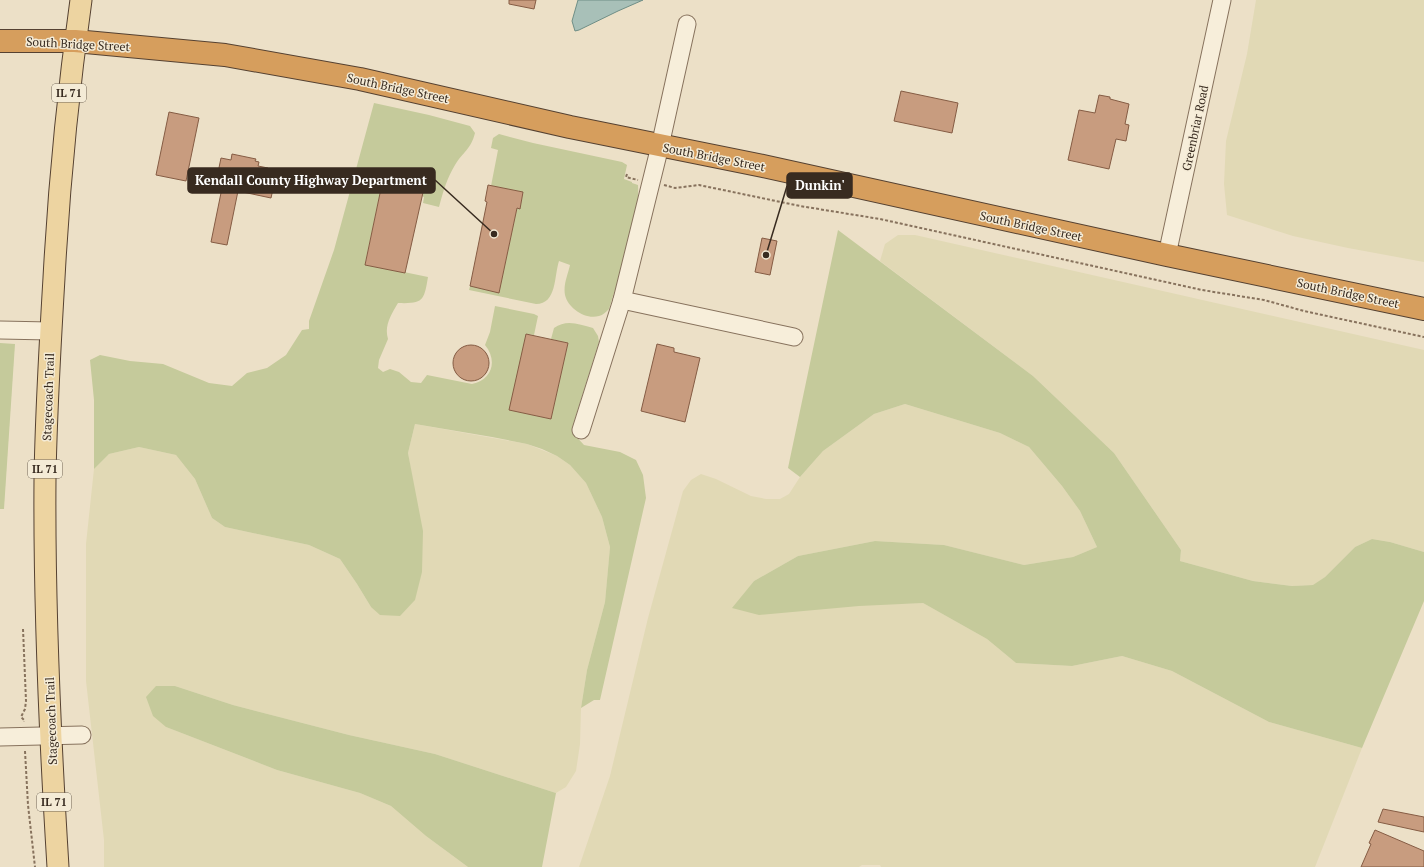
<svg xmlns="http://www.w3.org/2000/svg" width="1424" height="867" font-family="'PT Serif',serif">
<rect width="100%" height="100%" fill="#ece0c7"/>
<g fill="#e1d9b5">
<polygon points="1256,0 1424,0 1424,262 1348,248 1293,236 1227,215 1224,184 1226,141 1247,54"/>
<polygon points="898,235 915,235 1424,350 1424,552 1390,542 1372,539 1355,547 1325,577 1314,585 1292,586 1253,581 1180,561 1181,550 1114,453 1033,376 880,261 885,244"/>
<polygon points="905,404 1000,433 1029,447 1062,486 1080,511 1097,547 1073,557 1024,565 944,545 875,541 798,556 754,581 733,608 923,603 987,639 1016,663 1072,666 1122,656 1172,671 1269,722 1362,748 1315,867 881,867 880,865 862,865 859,867 579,867 610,776 648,618 683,491 691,480 701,474 716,479 751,496 766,499 780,499 789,494 800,477 823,451 874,414"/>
<polygon points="415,424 527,444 557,456 570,465 586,483 602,517 610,547 605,602 587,670 581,708 580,744 576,771 566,787 556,793 435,754 349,735 233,705 175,686 166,727 277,770 360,793 391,806 426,836 468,867 104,867 104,840 86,681 86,544 94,469 109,454 139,447 176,455 195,479 212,518 225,527 309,545 340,559 357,584 371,607 414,489 408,453"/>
</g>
<g fill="#c5ca9b">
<path d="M 374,103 L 429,115 L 470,126 L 475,133 C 471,149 463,152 455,165 C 447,178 443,192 439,207 L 423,203 L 424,197 L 422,196 L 424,188 L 383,179 L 365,264 L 428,277 C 424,300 424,304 398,303 C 391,315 384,326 388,339 L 379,360 L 378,368 L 383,372 L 390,369 L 399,372 L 411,382 L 421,383 L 427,375 L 472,384 C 492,380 498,361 485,345 L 490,332 L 495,306 L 534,314 L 538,316 L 534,335 L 526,334 L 510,410 L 551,419 L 568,343 L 551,339 L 554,328 C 566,319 579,324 593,328 L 598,336 L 599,342 L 572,428 L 572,432 L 584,445 L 620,452 L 636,460 L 643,475 L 646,498 L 600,700 L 594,700 L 581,708 L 587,670 L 605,602 L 610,547 L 602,517 L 586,483 L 570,465 L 557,456 L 542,449 L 527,444 L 492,437 L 415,424 L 408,453 L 423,531 L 422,572 L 415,600 L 400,616 L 380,615 L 371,607 L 357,584 L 340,559 L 309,545 L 225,527 L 212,518 L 195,479 L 176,455 L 139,447 L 109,454 L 94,469 L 94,400 L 90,360 L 100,355 L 130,361 L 163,364 L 209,383 L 232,386 L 247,373 L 267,368 L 286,355 L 302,330 L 309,329 L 309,321 L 334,250 Z"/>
<path d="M 499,134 L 533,143 L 622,162 L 627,165 L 624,179 L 632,182 L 632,183 L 638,185 C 640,227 621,269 609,309 C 606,312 603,315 599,316 C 585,320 568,308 565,295 C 563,285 568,274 570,265 L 559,261 C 554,276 557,304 536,304 L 469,290 L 470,286 L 499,292 L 517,208 L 520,208 L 523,193 L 491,186 L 498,150 L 491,148 L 493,138 Z"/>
<polygon points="838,230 1033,376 1114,453 1181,550 1180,561 1253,581 1292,586 1313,585 1325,577 1355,547 1372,539 1390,542 1424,552 1424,601 1362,748 1269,722 1172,671 1122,656 1072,666 1016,663 987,639 923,603 859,606 759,615 732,608 754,581 798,556 875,541 944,545 1024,565 1073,557 1097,547 1080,511 1062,486 1029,447 1000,433 905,404 874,414 823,451 800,477 788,468"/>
<polygon points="0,343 15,344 4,509 0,509"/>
<polygon points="156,686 175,686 233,705 349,735 435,754 556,793 542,867 468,867 426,836 391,806 360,793 277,770 166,727 153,716 146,697"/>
</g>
<polygon fill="#a8c0b8" stroke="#6f8e86" points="578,0 643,0 618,11 579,30 575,31 572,21"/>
<g fill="#c89c7f" stroke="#855c44">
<polygon points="509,0 536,0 534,9 509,4"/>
<polygon points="901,91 958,103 952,133 894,121"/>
<polygon points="1099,95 1110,97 1110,99 1129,104 1125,124 1129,125 1126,141 1116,139 1109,169 1068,160 1079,110 1095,113"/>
<polygon points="169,112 199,118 186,181 156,175"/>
<polygon points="232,154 256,159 255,161 259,162 258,166 268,168 266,178 275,180 271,198 238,191 227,245 211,242 222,188 215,187 221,158 231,160"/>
<polygon points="383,179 424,188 405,273 365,265"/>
<polygon points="488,185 523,192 520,209 517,208 499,293 470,286 487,202 485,201"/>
<polygon points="762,238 777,241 770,275 755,272"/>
<polygon points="526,334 568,343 551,419 509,410"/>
<polygon points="657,344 674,348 674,352 700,358 685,422 641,411"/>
<circle cx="471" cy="363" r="18"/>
<polygon points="1383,809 1424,817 1424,832 1378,822"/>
<polygon points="1375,830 1424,851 1424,867 1361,867 1371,844 1369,843"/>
</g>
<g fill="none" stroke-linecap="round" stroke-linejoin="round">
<g stroke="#87725d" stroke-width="19">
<g id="minor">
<polyline points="1167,255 1222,0"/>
<polyline points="622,300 794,337"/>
<polyline points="0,330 50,331"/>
<polyline points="581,430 622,300 660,146 687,24"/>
<polyline points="0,737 82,735"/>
</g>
</g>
<g stroke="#554131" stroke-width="23">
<path id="major" d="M 58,867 C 50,738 44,608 45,479 C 46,412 50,345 54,278 C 59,185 68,92 81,0"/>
</g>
<g stroke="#554131" stroke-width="24">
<polyline id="highway" points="0,41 75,41 225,55 360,79 570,127 763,166 1167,255 1424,309"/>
</g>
<g stroke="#87725d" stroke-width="2" stroke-dasharray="3 2" stroke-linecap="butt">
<polyline points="627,174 626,177 638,180"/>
<polyline points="664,185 675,188 699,185 800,206 880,219 1202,290 1264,300 1304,311 1424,337"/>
<polyline points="23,629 26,701 25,709 21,717 24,720 24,722"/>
<polyline points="25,751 28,805 35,867"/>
</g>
<use href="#minor" stroke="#f7eeda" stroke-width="17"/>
<use href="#major" stroke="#edd4a1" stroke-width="21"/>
<use href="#highway" stroke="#d69e5d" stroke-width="22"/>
</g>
<g text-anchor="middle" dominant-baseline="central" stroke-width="3" stroke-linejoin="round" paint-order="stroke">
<g fill="#f4ebd6" stroke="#706557" stroke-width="1">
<rect x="52" y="84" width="34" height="18" rx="3"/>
<rect x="28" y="460" width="34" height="18" rx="3"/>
<rect x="37" y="793" width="34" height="18" rx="3"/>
</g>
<g font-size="11" font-weight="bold" fill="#382b20">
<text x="69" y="93">IL 71</text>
<text x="45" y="469">IL 71</text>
<text x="54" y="802">IL 71</text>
</g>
<g font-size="12" fill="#382b20" stroke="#f4ebd6">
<text transform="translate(78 44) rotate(3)">South Bridge Street</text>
<text transform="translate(398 88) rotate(12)">South Bridge Street</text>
<text transform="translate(1195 128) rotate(-78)">Greenbriar Road</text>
<text transform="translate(714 157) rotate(11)">South Bridge Street</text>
<text transform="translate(1031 226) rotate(12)">South Bridge Street</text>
<text transform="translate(1348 293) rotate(12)">South Bridge Street</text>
<text transform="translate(48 397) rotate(-88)">Stagecoach Trail</text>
<text transform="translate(51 721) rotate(-92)">Stagecoach Trail</text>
</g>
</g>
<path fill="none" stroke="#382b20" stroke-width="1.5" d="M494 234L435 180M766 255L787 186"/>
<g fill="#382b20" stroke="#f4ebd6" stroke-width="1.5">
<circle cx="494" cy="234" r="4"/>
<circle cx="766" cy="255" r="4"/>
</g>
<g fill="#382b20" stroke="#382b20" stroke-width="1.5">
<rect x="188" y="168" width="247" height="25" rx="4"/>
<rect x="787" y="173" width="65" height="25" rx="4"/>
</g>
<g font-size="13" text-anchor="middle" font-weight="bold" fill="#fff">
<text x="311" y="185">Kendall County Highway Department</text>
<text x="820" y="190">Dunkin'</text>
</g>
</svg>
